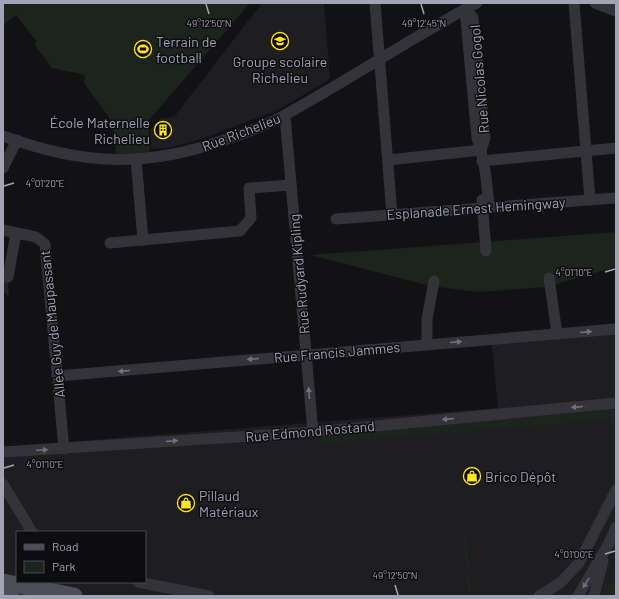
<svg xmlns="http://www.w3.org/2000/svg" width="619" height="599" font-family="Barlow,sans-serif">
<rect width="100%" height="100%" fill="#121214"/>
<g fill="#1e1e21" fill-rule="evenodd">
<polygon points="262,3 324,3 330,79 278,110 201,139 172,147 151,149 150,130 161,118 174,117"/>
<path d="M 616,323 L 616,596 L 3,596 L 3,447 L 498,408 L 491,337 ZM 17,532 L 145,532 L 145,582 L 17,582 Z"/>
</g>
<g fill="#1c241e">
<polygon points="3,3 250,3 148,121 150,153 116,154 113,123 84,83 85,75 52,68 34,44 37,42 16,15 3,25"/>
<polygon points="616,232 616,267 546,287 479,292 430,286 311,255"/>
<polygon points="3,282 8,282 9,297 3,291"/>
<polygon points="616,406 616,427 607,420 321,443 318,429"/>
<polygon points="466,536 469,565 466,566 463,537"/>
<polygon points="467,574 470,574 471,596 468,596"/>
<polygon points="605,581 615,586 616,596 603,596"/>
</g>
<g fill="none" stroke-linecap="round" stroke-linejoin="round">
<g stroke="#333339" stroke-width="11">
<polyline points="375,3 392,215"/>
<polyline points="574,3 590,200"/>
<polyline points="595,3 616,11"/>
<path d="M 465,9 L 477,138 C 485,161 487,183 489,207"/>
<polyline points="465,9 473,18 485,138 481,150"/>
<polyline points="285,116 313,432"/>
<path d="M 3,136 C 85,166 148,168 230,138 C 248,132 267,125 283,116 C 332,89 379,59 427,31 C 443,22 460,11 477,3"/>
<polyline points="136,159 143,240"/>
<polyline points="388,160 481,150"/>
<polyline points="482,161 616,148"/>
<polyline points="3,168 17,140"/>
<polyline points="482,200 486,251"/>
<polyline points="336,219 616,198"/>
<polyline points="3,230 36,237 45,244 64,449"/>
<polyline points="110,243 240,231 251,218 249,188 291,185"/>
<polyline points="3,276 8,277 16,233"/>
<polyline points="549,278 557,334"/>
<polyline points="427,345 427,319 434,281"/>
<polyline points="57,376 616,329"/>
<polyline points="3,452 313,432 616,403"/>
<polyline points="3,484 32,532"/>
<polyline points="138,582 209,596"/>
<polyline points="539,596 560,583 579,563 616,490"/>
<polyline points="578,596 608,545 616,527"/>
<polyline points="594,596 603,561"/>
</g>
<g stroke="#4e4e59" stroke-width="17">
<polyline points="3,582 74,596"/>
<polyline points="3,594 11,596"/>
</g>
</g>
<defs><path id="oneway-solid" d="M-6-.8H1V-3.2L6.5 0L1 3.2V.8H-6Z"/></defs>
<g fill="#70717e">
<use href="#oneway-solid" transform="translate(586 332) rotate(-5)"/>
<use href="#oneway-solid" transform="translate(456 342) rotate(-5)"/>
<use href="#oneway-solid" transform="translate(253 359) rotate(175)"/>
<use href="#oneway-solid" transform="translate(124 371) rotate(175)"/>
<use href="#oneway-solid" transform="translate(309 393) rotate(-95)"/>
<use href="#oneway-solid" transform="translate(577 407) rotate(175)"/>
<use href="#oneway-solid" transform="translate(448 419) rotate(175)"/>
<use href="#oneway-solid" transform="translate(172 441) rotate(-4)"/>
<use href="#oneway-solid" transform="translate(42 450) rotate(-3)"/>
<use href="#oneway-solid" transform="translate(586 583) rotate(121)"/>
</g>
<path fill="none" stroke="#a2a4b6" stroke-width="1.5" d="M 206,4 L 209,14M 421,4 L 424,14M 4,186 L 14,183M 605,272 L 615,269M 4,468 L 14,465M 605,554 L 615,551M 395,585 L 398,595"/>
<defs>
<g id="school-ring" transform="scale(0.9)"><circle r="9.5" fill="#0d0d0f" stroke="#ffe41f" stroke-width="1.5"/><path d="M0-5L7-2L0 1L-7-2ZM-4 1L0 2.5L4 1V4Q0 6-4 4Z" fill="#ffe41f"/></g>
<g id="stadium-ring" transform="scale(0.9)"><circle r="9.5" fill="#0d0d0f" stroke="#ffe41f" stroke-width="1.5"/><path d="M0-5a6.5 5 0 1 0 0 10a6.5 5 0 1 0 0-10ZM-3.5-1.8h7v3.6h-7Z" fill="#ffe41f"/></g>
<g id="building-ring" transform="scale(0.9)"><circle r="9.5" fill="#0d0d0f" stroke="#ffe41f" stroke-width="1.5"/><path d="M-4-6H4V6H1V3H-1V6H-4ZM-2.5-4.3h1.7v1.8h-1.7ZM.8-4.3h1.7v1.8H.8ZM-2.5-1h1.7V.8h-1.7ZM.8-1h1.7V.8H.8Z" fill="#ffe41f"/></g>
<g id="shop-ring" transform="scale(0.9)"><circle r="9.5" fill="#0d0d0f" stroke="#ffe41f" stroke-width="1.5"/><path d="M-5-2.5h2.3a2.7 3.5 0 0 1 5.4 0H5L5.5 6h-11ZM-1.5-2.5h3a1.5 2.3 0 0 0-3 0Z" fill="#ffe41f"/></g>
</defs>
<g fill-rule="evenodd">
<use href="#school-ring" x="280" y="41"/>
<use href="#stadium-ring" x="143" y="49"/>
<use href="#building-ring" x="163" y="130"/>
<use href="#shop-ring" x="472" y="476"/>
<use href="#shop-ring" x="186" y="503"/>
</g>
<g text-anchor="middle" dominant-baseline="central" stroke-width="3" stroke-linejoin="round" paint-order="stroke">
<g font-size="14" fill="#a2a4b6" stroke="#0d0d0f" text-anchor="start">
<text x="156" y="41">Terrain de<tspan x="156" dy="16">football</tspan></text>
<text x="280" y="61" text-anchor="middle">Groupe scolaire<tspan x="280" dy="16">Richelieu</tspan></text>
<text x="150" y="122" text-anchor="end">École Maternelle<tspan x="150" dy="16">Richelieu</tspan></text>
<text x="485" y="476">Brico Dépôt</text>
<text x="199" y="495">Pillaud<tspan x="199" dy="16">Matériaux</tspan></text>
</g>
<g font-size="14" fill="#a2a4b6" stroke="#0d0d0f">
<text transform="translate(479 79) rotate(-95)">Rue Nicolas Gogol</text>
<text transform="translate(241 132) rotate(-21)">Rue Richelieu</text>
<text transform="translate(476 208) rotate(-4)">Esplanade Ernest Hemingway</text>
<text transform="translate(299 274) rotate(-95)">Rue Rudyard Kipling</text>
<text transform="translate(52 324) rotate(-96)">Allée Guy de Maupassant</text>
<text transform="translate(337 352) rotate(-5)">Rue Francis Jammes</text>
<text transform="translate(310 431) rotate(-5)">Rue Edmond Rostand</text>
</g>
</g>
<g font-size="10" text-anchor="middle" fill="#a2a4b6" stroke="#0d0d0f" stroke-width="3" stroke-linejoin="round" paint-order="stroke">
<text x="209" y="27">49°12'50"N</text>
<text x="424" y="27">49°12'45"N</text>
<text x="45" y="187">4°01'20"E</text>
<text x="574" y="276">4°01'10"E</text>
<text x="45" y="468">4°01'10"E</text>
<text x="574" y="558">4°01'00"E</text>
<text x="395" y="579">49°12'50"N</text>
</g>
<rect width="619" height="599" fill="none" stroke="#a2a4b6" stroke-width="8"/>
<rect x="16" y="531" width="130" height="52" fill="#0d0d0f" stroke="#494952"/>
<rect x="24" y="544" width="20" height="6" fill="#4e4e59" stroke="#494952"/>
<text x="52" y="551" font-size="12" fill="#a2a4b6">Road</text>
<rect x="24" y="561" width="20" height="12" fill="#1c241e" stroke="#494952"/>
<text x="52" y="571" font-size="12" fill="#a2a4b6">Park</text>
</svg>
